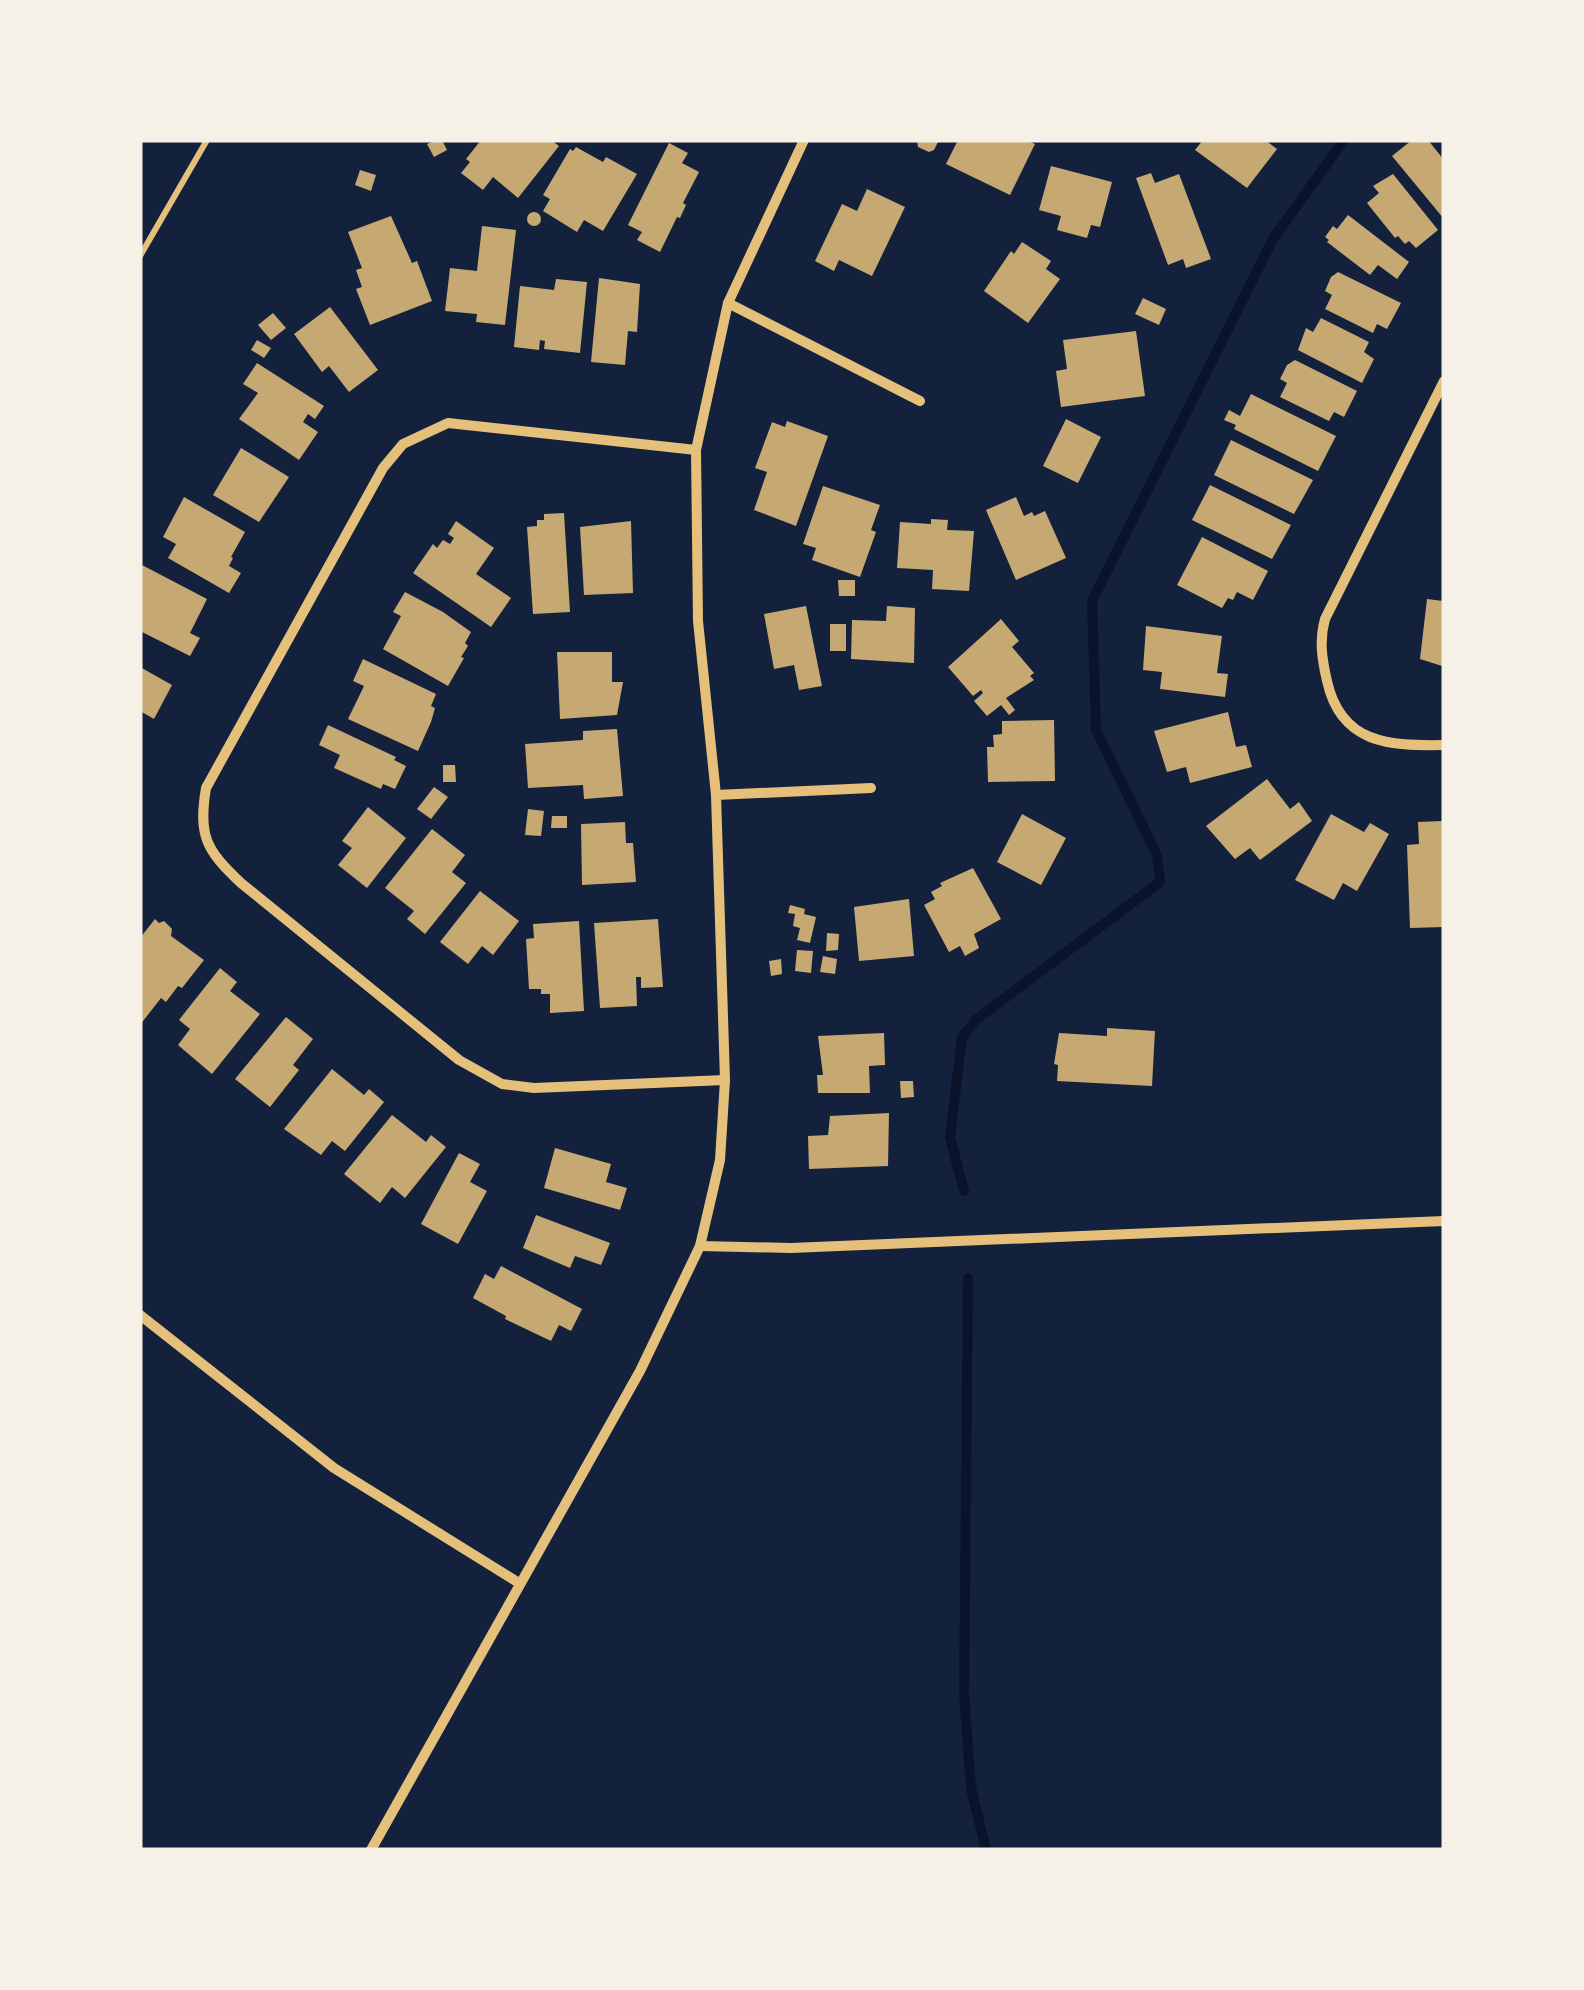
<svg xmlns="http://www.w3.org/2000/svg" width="1584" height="1990" font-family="'IBM Plex Serif',serif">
<rect width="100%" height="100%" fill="#14213d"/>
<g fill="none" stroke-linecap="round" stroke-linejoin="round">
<g stroke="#0b132b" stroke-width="10">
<polyline points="964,1191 950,1137 962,1037 977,1019 1160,882 1157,855 1096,730 1092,601 1273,239 1344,140"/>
<polyline points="968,1278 964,1694 971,1788 986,1850"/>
</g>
</g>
<g fill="#c6a872">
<polygon points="436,140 442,140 447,150 434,157 427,144"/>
<polygon points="481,140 551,140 559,146 518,198 493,177 483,190 461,173 470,162 466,159"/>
<polygon points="917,140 939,140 934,150 929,152 918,147"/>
<polygon points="958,140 1026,140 1035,144 1010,195 946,164"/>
<polygon points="1203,140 1265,140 1277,149 1247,188 1195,150"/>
<polygon points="1412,140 1428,140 1444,160 1444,219 1392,156"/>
<polygon points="669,143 688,153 682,163 699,172 683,203 686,205 680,218 677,217 660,252 637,240 642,232 628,225"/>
<polygon points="576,147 603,162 606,157 637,174 603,231 584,220 577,232 543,211 550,199 543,195 570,149 573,151"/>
<polygon points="1051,166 1112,182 1100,227 1091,225 1087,238 1057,230 1061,216 1039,210"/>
<polygon points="360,170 376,175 371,191 355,185"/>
<polygon points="1151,173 1155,183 1179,174 1211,259 1186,268 1183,259 1168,265 1136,178"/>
<polygon points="1393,174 1438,230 1416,248 1409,241 1405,244 1398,236 1395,238 1367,203 1379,193 1373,186"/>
<polygon points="867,189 905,207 872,276 839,260 834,271 815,261 842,204 857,211"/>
<circle cx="534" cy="219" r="7"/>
<polygon points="1348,215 1409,262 1397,279 1378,265 1370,275 1327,242 1329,240 1325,237 1333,226 1337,229"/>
<polygon points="391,216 412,263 417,261 432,301 370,325 356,289 362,287 356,270 362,268 348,232"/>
<polygon points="482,226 516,230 505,325 476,322 477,314 445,311 450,268 477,271"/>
<polygon points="1022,242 1051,261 1046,269 1060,279 1028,323 984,291 1011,251 1014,254"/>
<polygon points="1338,272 1401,303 1387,329 1377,324 1373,333 1325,309 1332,295 1325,291 1331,277"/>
<polygon points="599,278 640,284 637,332 628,331 625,365 591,362"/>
<polygon points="556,279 587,282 580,353 544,349 545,341 540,340 539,350 514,347 520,286 554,290"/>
<polygon points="1143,298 1166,309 1159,325 1135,314"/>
<polygon points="330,307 378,370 349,392 329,366 322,372 294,334"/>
<polygon points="273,313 286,328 271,340 258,325"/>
<polygon points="1321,318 1369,342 1364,352 1374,359 1362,383 1298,350 1306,328 1313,332"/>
<polygon points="1136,331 1145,396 1061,407 1056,371 1067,369 1063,340"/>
<polygon points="257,340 271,348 264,358 251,350"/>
<polygon points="1295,360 1357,391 1344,417 1334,412 1329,421 1280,397 1287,383 1280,379 1287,365"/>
<polygon points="257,363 324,406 315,419 308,414 303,422 318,432 299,460 239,419 258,393 243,384"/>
<polygon points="1251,394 1336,436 1318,471 1234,429 1236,425 1224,420 1229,410 1240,416"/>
<polygon points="1066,419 1101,437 1078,483 1043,466"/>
<polygon points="787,421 828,436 796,526 754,510 767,472 755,468 772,422 785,427"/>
<polygon points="1231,440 1313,480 1294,514 1214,475"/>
<polygon points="241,448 289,477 259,522 213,495"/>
<polygon points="1210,485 1291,525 1272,559 1192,520"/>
<polygon points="823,486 880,505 871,530 876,532 860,577 812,560 816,548 803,544"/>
<polygon points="184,497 245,532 231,557 233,558 229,566 241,573 229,593 168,558 176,544 163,537"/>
<polygon points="1016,497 1024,516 1032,512 1034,516 1045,511 1066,558 1016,580 986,510"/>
<polygon points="564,513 570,612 533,614 527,527 537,526 537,520 544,520 544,514"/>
<polygon points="931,519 948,520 947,530 974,531 969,591 932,589 933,570 897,568 900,522 931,524"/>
<polygon points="456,521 494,548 476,574 511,598 491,627 413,573 433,544 437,548 443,540 450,544 454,538 448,534"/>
<polygon points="631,521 633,593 584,595 580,527"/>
<polygon points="1202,537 1268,571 1253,600 1237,592 1233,600 1228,598 1222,608 1177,585"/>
<polygon points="142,565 207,599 190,633 200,638 190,656 140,631"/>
<polygon points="838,580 855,580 855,596 839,596"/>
<polygon points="405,592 443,612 471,632 465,643 468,646 461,657 464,658 448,686 383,649 401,616 393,612"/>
<polygon points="1427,599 1443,601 1442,666 1420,659"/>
<polygon points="806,606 822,686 799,690 794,665 774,669 764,614"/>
<polygon points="887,606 915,608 914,663 851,659 852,620 886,621"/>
<polygon points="1001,619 1019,641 1012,647 1034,673 1030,676 1034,680 1006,698 1015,710 1009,715 1001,705 987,716 974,701 983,693 981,690 973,696 948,667"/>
<rect x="830" y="624" width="16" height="27"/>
<polygon points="1146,626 1222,636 1217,673 1228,674 1225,697 1160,689 1162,672 1143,670"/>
<polygon points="557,652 612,652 612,682 623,682 617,715 560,719"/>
<polygon points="363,659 436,694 431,706 435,708 431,722 418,751 348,719 364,686 353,681"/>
<polygon points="140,667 172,685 154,719 140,711"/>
<polygon points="1228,712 1236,747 1246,745 1252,767 1190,783 1186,767 1167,772 1154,731"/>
<polygon points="1054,720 1055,781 988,782 987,747 994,747 993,735 1002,734 1002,721"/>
<polygon points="328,725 396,757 394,760 406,766 395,789 383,784 381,789 334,768 340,755 319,745"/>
<polygon points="617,729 623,796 584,799 583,785 528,788 525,744 583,740 583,731"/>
<polygon points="443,765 455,765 456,782 443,782"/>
<polygon points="1267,779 1290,809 1299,802 1312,821 1260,860 1250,848 1235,859 1206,826"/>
<polygon points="434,787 448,797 431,819 417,809"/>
<polygon points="368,807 406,838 367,888 338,865 352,848 342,841"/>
<polygon points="528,809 544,811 541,836 525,835"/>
<polygon points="1022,814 1066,838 1041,885 997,862"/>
<polygon points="1331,814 1364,832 1370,823 1389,834 1357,891 1343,883 1334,900 1295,880"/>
<polygon points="552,816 567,816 567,828 551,828"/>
<polygon points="1442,821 1444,927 1410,928 1407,845 1419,844 1418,822"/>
<polygon points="625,822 626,843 633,843 636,882 582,885 581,824"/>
<polygon points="432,829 465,855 452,872 466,883 425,934 407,919 414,911 385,888"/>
<polygon points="973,868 1001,919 974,934 979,948 965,956 960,946 949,952 924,905 935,899 931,892 942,886 940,883"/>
<polygon points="480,891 519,921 493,955 482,946 468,964 440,942"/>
<polygon points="909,899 914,956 859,961 854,907"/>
<polygon points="790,905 805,909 804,914 816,917 810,943 797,940 800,928 793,926 795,914 788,913"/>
<polygon points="155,919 159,923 164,921 172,929 171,936 204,960 182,988 178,986 166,1002 161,998 140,1025 140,938"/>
<polygon points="658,919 663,987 641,988 641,977 636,977 637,1006 600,1008 594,923"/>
<polygon points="579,921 584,1011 550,1013 550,994 541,994 541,989 529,989 526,939 534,938 533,924"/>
<polygon points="827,933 839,934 838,950 826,951"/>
<polygon points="797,950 813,951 811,973 795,971"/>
<polygon points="823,956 837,959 835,974 820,972"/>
<polygon points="781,959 782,974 771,976 769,961"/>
<polygon points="220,968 237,982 230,991 260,1014 212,1074 178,1045 190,1029 179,1020"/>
<polygon points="286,1017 313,1039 293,1065 299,1070 270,1107 235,1079"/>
<polygon points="1107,1028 1155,1031 1152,1086 1057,1081 1058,1065 1054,1064 1059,1033 1107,1036"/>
<polygon points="884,1033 885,1065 869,1066 870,1093 818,1093 817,1075 823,1075 818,1036"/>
<polygon points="332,1069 364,1095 369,1089 384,1102 345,1151 332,1141 321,1155 284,1129"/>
<polygon points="900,1081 913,1081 914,1097 901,1098"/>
<polygon points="889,1113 888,1166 809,1169 808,1136 828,1135 830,1116"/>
<polygon points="392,1115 426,1142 431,1135 446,1147 405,1198 392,1187 380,1203 344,1174"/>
<polygon points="555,1148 611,1164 606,1182 627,1188 620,1210 544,1188"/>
<polygon points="459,1153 480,1164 470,1182 487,1191 458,1244 421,1224"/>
<polygon points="536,1215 610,1243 601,1265 575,1256 570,1268 523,1248"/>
<polygon points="501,1266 582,1309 571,1331 559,1325 551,1341 505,1319 506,1316 473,1298 485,1274 494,1279"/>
</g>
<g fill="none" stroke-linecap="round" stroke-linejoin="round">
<polyline stroke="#e5c07b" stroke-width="6" points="140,256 207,140"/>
<g stroke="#e5c07b" stroke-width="10">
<polyline points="728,303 920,401"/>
<path d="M 1444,381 L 1325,619 C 1319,641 1322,659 1327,681 C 1341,744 1389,746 1444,745"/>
<path d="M 696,450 L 448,423 L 403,444 L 383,468 L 206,788 C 198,836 206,850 241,883 L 459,1060 L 502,1084 L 534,1088 L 725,1080"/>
<polyline points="716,795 871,788"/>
<polyline points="700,1246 791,1248 1444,1221"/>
<polyline points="140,1315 334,1468 519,1583"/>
<polyline points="371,1850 640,1371 700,1246 720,1160 725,1080 716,795 698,621 696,450 728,303 804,140"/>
</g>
</g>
<rect width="1584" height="1990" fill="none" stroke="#f6f1e7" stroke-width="285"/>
</svg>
